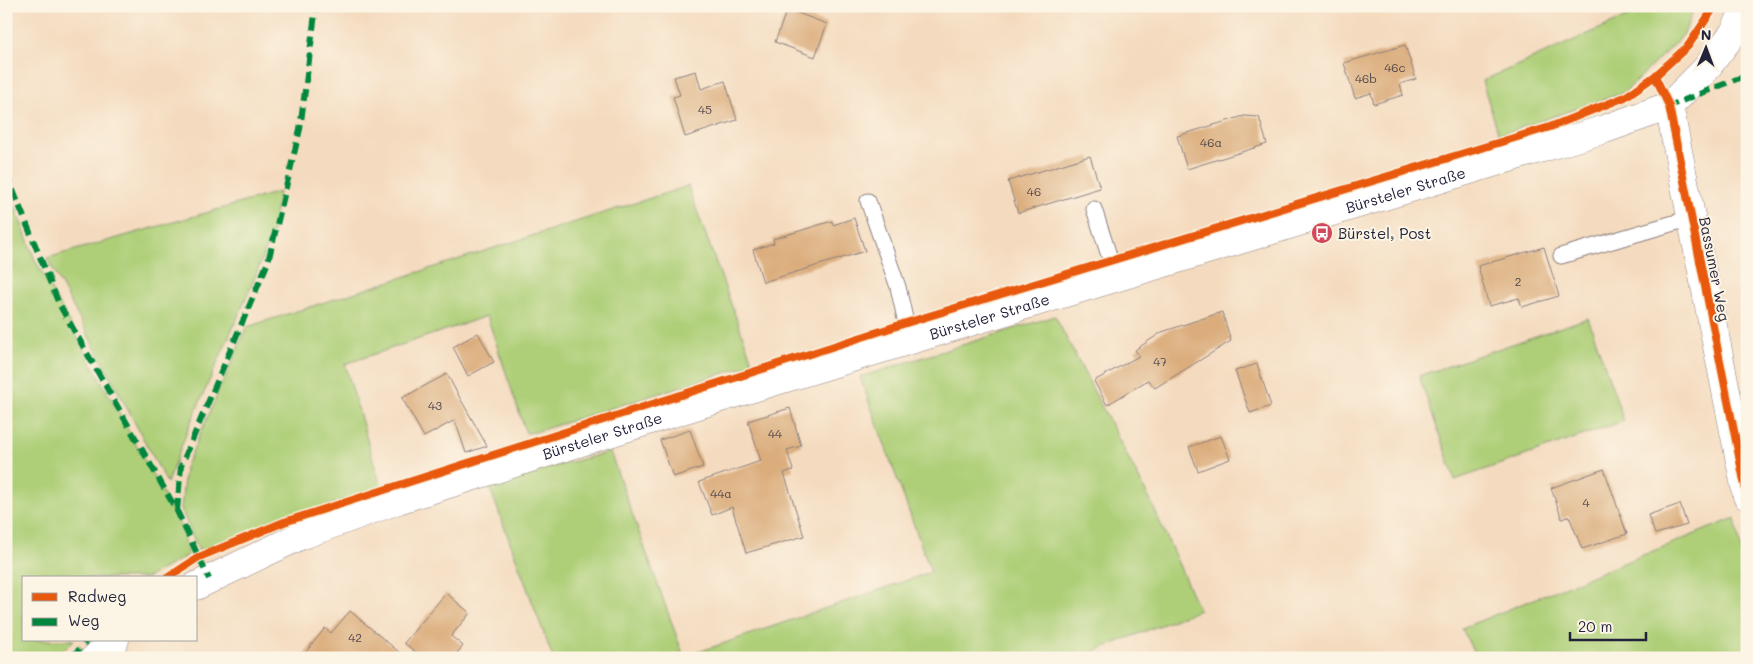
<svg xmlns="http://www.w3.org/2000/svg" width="1753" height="664" font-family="Mali,sans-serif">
<rect width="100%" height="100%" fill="#fcf5e5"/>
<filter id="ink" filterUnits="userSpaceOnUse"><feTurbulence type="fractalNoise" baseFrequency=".02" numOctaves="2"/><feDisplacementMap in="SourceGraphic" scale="10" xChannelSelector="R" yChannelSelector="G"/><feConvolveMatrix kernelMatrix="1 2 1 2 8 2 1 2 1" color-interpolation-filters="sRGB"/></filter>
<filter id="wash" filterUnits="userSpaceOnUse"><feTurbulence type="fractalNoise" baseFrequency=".0096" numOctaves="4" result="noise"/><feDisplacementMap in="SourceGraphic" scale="20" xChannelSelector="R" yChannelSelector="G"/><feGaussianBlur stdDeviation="1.12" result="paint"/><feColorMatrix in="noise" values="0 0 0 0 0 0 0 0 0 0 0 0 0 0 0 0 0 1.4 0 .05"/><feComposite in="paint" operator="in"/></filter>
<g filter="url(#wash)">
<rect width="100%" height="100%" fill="#f4dbbf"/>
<g fill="#aecf78" stroke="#68785a">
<polygon points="1651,6 1695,6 1684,34 1625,92 1499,135 1482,81"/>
<polygon points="6,182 35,260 180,525 188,555 147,578 24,578 24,640 74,640 56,658 6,658"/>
<polygon points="688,186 753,364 535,432 526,433 487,316 345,364 381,487 199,551 181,509 185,468 247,327"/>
<polygon points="279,192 273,231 251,287 190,424 167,483 47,258"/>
<polygon points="1055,316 1151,502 1199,610 1077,658 553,658 488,483 610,452 684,657 931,572 860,377"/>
<polygon points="1588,318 1624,421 1455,480 1419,376"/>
<polygon points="1735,518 1747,583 1747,658 1476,658 1462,628"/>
</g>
<g id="blocks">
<g fill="#dbad7d">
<polygon points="787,9 827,24 815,57 775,42"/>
<polygon points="1405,45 1416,79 1400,84 1403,95 1374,104 1371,93 1355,98 1344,63"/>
<polygon points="696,71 701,89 725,81 737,120 685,137 673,97 680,95 674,77"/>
<polygon points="1244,116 1259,117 1267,144 1187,169 1177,136"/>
<polygon points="1090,156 1100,188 1018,213 1008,181"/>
<polygon points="854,218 865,251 763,282 753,250 774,243 773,239 832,221 833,225"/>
<polygon points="1544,247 1559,296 1522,307 1519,298 1489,306 1478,266"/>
<polygon points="1222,312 1231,341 1155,388 1148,380 1107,405 1094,381 1139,356 1135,350 1162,332"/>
<polygon points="478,333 494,362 468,376 453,347"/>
<polygon points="1257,364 1271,406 1250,413 1235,371"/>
<polygon points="447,374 456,391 487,446 466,453 455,420 424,437 402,398"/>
<polygon points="790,408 801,446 787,450 793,470 784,473 804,536 746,553 732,507 712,515 699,482 761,461 748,421"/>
<polygon points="690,430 703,467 673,477 660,440"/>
<polygon points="1221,436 1230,459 1198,471 1189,447"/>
<polygon points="1604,469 1627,534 1582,549 1569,516 1562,519 1551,488"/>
<polygon points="1680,504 1687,525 1655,534 1648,515"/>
<polygon points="446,593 470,613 451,636 463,646 453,658 423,658 404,643"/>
<polygon points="350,611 406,658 301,658 325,628 331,633"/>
</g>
</g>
</g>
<g filter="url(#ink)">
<use href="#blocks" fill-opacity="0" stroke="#8b7e7d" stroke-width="1"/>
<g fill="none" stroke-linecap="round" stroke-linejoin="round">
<g stroke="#8b7e7d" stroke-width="17">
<g id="service">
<polyline points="868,201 898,287 906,323 912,341"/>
<polyline points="1094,209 1116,277"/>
<polyline points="1561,256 1691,218"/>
</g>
</g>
<g stroke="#8b7e7d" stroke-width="29">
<polyline id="minor" points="1669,106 1747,496"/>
</g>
<g stroke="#8b7e7d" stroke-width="29">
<g id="tertiary">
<path id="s1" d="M 196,586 L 300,536 L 398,500 L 727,396 L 1605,129 L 1669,106 L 1705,70 L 1735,31 L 1746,6"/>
<polyline points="95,658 115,640"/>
</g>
</g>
<use href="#service" stroke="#fff" stroke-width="15"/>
<use href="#minor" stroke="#fff" stroke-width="28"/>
<use href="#tertiary" stroke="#fff" stroke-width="28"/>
<g stroke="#00873e" stroke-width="6" stroke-dasharray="12 6" stroke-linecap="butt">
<polyline points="1667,103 1669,106 1747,75"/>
<polyline points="6,173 59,304 177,511 209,579"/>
<polyline points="177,511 181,466 268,262 300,129 316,6"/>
<polyline points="72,658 87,640"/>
</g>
<g stroke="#fcf5e5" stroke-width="11">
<g id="cycleway">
<polyline points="1655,76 1669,106 1747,496"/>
<polyline points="167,578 199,557 284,522 906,323 1550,127 1625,97 1655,76 1688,46 1715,6"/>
</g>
</g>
<use href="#cycleway" stroke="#e8590c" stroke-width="8"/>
</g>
</g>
<defs>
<g id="bus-disc" transform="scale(1.125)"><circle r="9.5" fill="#d1495b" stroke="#fcf5e5"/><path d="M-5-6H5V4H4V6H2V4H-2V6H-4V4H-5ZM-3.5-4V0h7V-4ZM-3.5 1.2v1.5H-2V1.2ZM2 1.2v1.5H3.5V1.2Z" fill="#fff"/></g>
</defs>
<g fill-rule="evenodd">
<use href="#bus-disc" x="1322" y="233"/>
</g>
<g text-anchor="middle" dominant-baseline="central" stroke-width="4" stroke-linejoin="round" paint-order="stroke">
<g font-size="12" fill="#50454c">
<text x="1395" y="67">46c</text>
<text x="1366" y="78">46b</text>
<text x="705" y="109">45</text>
<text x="1211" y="142">46a</text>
<text x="1034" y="191">46</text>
<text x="1518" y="281">2</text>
<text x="1160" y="361">47</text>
<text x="435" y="405">43</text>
<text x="775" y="433">44</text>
<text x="721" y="493">44a</text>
<text x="1586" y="502">4</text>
<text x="355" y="637">42</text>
</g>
<g font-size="15" fill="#22223b" stroke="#fcf5e5">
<text stroke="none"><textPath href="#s1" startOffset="1274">Bürsteler Straße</textPath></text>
<text transform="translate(1715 269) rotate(79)">Bassumer Weg</text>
<text stroke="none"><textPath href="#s1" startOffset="839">Bürsteler Straße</textPath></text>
<text stroke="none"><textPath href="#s1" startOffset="434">Bürsteler Straße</textPath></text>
</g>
<g font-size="15" fill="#22223b" stroke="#fcf5e5" text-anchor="start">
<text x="1338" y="233">Bürstel, Post</text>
</g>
</g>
<rect width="1753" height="664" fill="none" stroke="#fcf5e5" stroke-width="25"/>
<rect x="22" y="576" width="175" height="65" fill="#fcf5e5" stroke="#a5a1a1"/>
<rect x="32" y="593" width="25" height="8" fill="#e8590c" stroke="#a5a1a1"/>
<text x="68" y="602" font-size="15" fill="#22223b">Radweg</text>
<rect x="32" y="618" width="25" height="8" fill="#00873e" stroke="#a5a1a1"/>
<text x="68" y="626" font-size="15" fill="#22223b">Weg</text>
<g transform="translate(1706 48) rotate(1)" stroke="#fcf5e5" stroke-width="4" paint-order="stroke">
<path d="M0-4L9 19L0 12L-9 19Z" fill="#22223b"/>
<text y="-8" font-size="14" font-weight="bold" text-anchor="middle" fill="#22223b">N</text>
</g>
<path d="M1570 632v8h76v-8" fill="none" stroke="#22223b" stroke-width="2.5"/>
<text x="1578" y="632" font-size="15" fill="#22223b" stroke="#fcf5e5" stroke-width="4" paint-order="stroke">20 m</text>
</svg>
